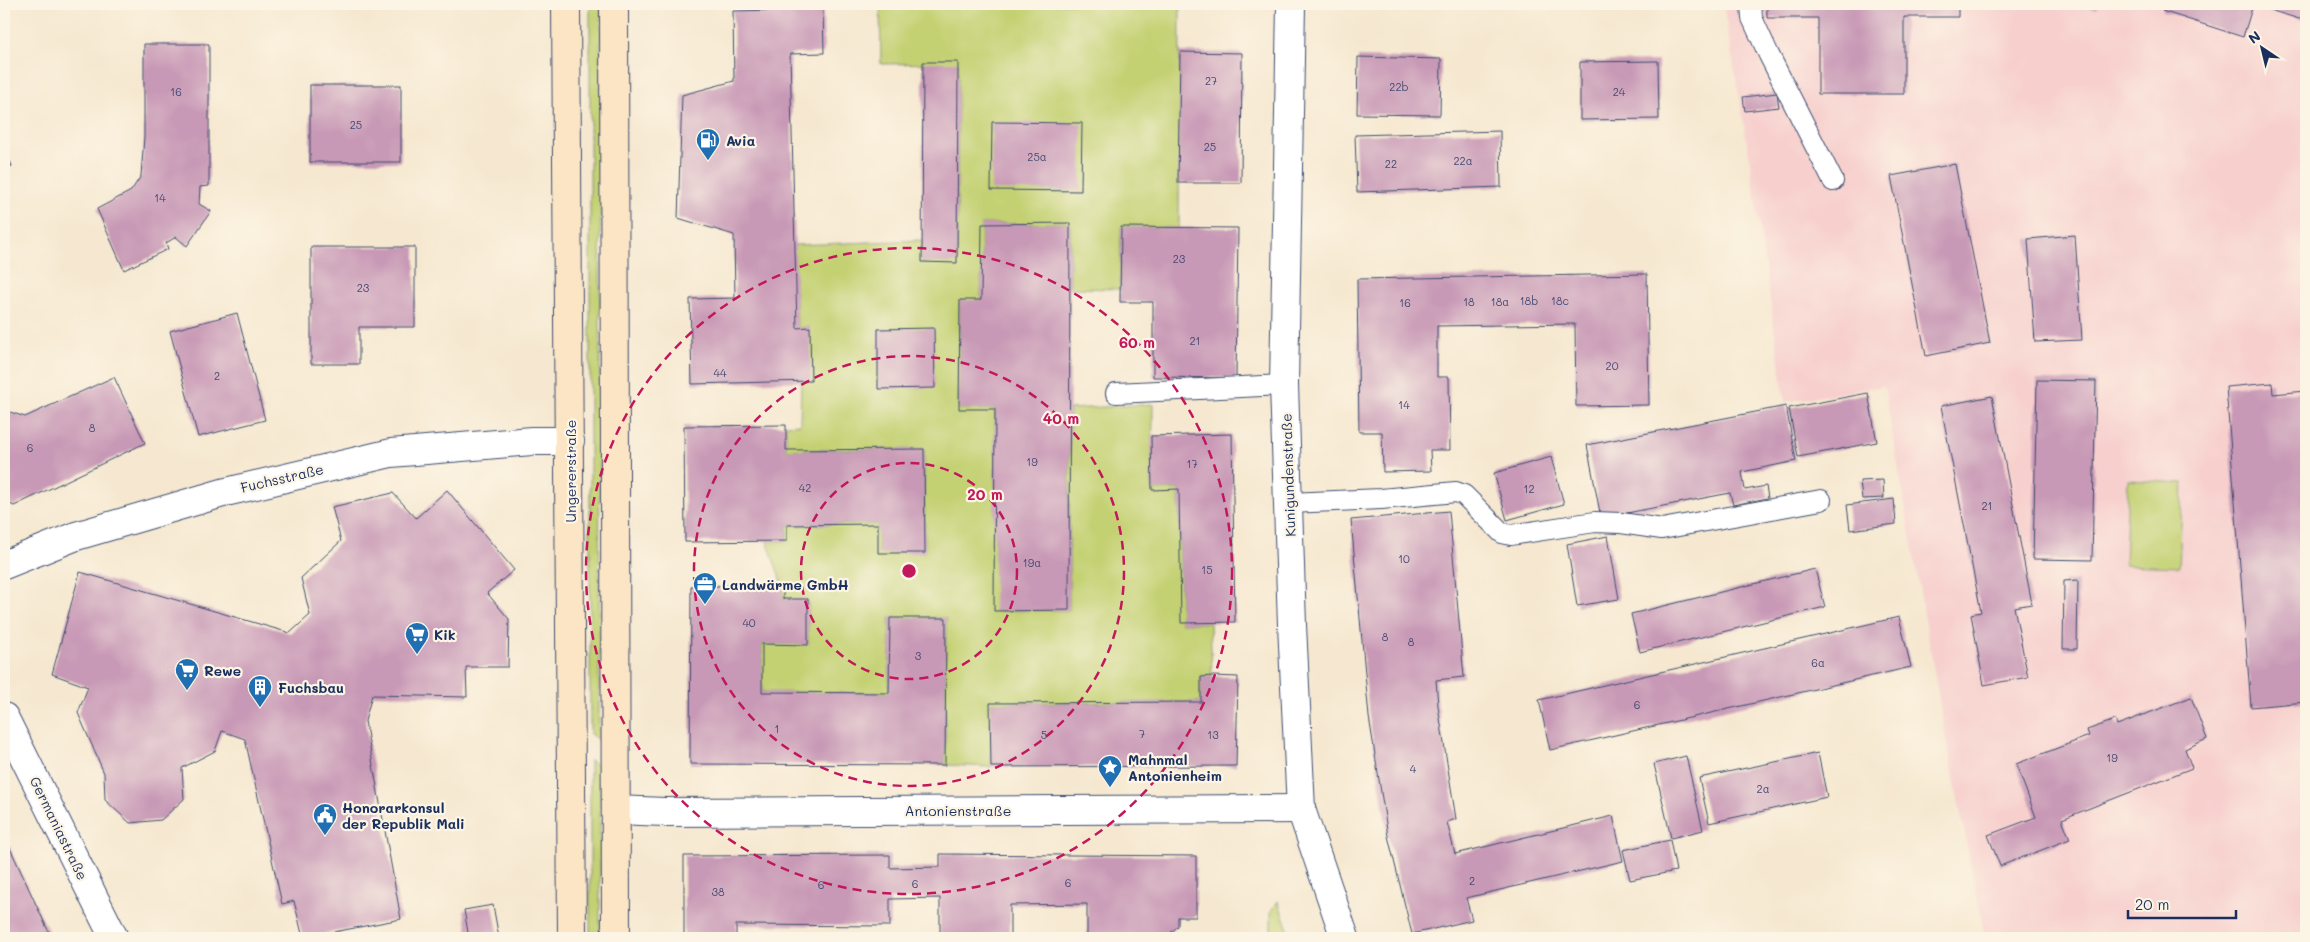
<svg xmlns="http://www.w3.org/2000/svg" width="2310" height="942" font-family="Mali,sans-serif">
<rect width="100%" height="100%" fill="#fcf5e5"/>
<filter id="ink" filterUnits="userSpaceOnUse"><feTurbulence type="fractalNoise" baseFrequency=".02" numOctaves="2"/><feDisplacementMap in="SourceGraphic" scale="10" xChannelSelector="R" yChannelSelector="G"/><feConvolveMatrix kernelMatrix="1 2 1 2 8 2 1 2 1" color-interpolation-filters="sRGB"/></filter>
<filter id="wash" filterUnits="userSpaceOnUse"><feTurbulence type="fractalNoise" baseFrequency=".0096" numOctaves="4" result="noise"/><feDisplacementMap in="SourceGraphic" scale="20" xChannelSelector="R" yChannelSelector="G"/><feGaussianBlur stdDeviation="1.12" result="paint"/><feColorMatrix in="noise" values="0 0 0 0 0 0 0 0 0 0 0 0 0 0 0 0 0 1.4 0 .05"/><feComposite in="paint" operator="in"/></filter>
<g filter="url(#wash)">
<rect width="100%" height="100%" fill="#f6e8d0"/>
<polygon fill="#f7d0ce" points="1723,4 2306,4 2306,938 1985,938 1943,722 1884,386 1785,402 1749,154"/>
<g fill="#c4d173" stroke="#708068">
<polygon points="590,4 601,4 599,740 590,734"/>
<polygon points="880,4 1180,4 1179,228 1121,227 1120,289 1070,288 1070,223 982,224 981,300 960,301 959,409 995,409 995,611 1069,610 1070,409 1153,404 1152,490 1179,489 1181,623 1210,623 1212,676 1201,677 1201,702 991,703 991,767 945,765 946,618 890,618 889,693 762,692 762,644 808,644 808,600 783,599 783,586 767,541 787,541 787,525 878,524 878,553 925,552 924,449 786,450 786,425 800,424 801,381 809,327 797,328 794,245 922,240 922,262 957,262 958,63 881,64"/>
<polygon points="2128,480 2183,483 2179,567 2125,565"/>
<polygon points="590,760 600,767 600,938 590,938"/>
<polygon points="1278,901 1291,938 1271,938 1271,912"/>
</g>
<g id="blocks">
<g fill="#c899b6">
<polygon points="1767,4 1958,4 1958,17 1904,17 1904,94 1818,94 1818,18 1767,18"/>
<polygon points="2053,4 2097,4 2097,9"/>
<polygon points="2164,4 2306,4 2306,21 2253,5 2243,37 2162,11"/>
<polygon points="823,9 824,53 790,54 797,328 810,327 811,381 692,384 690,299 735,298 734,235 678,218 682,95 734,81 733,11"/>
<polygon points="144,44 209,44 209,186 200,187 199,204 211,211 187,246 176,237 166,243 168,249 124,270 97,209 131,191 141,176 144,137"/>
<polygon points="1180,52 1242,53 1241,183 1178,183"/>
<polygon points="1358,57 1441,59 1440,115 1357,114"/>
<polygon points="1658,61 1659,119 1580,120 1580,62"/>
<polygon points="923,62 958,62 957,263 922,262"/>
<rect x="310" y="85" width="91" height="77"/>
<polygon points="1777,93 1779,107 1745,111 1743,97"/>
<polygon points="992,122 1082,123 1081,191 991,190"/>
<polygon points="1500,131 1501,187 1357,192 1355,135"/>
<polygon points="4,148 12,166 4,169"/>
<polygon points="1955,164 1990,343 1926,356 1891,176"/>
<polygon points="1070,223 1069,610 994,611 995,409 959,409 960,300 981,300 982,224"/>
<polygon points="1121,227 1238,228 1236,378 1153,377 1153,302 1120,302"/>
<polygon points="2075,235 2082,340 2035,342 2028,239"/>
<polygon points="311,247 415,247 415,327 359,327 359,364 311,364"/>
<polygon points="1647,274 1649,405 1576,406 1575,324 1437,326 1437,377 1449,377 1450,450 1430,450 1431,471 1383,472 1382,432 1359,432 1357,279"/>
<polygon points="237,313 265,420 198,437 170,331"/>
<polygon points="934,328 935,388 878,389 878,329"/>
<polygon points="114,377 145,443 14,506 4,501 4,410 25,417"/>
<polygon points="2037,380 2096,381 2092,560 2033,559"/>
<polygon points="2272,383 2273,394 2306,391 2306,702 2251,707 2226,387"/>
<polygon points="1868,393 1877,442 1798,457 1789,408"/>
<polygon points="1992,396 2032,604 2014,607 2028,677 1984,685 1971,614 1981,612 1941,406"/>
<polygon points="1786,406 1796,461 1742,472 1745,490 1766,486 1768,498 1733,505 1730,493 1601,518 1587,445"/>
<polygon points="786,425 786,450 924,449 925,553 878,553 878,524 787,525 787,541 685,542 684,426"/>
<polygon points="1232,434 1235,622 1181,623 1179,489 1152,490 1151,436"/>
<polygon points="1551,457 1564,504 1507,520 1494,473"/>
<polygon points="1883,480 1884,498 1862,499 1860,481"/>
<polygon points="447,490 514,570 487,593 509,619 508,667 466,667 467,697 372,695 365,721 401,919 303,938 294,901 282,904 245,739 222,731 215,751 182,768 184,799 161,820 130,823 105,800 104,773 78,713 88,687 52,674 80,572 290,633 310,615 301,578 341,541 332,507 393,493 416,518"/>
<polygon points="1894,499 1896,524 1850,530 1847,505"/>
<polygon points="1449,511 1464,677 1436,680 1438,706 1456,819 1447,822 1455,854 1613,816 1623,861 1466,898 1472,920 1412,934 1388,836 1369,717 1351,520"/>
<polygon points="1608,536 1619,599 1577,606 1567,544"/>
<polygon points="1815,569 1825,607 1640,652 1631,614"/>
<polygon points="2078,580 2077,649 2063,649 2064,581"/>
<polygon points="691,586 783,586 783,599 808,599 808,645 762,644 762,692 889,693 890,618 946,618 945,765 690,764"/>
<polygon points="1899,617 1911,667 1550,750 1539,700"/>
<polygon points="1212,676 1238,677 1236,766 991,767 990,703 1201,702 1201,677"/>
<polygon points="2191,697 2207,739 2185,749 2192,768 2062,819 2070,839 2000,866 1988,835 2036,817 2016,764 2089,736 2087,730 2115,720 2117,725"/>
<polygon points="1818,753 1827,797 1709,823 1699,778"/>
<polygon points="1686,756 1703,830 1671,838 1654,764"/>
<polygon points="4,835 46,926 52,938 4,938"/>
<polygon points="1670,840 1676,871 1630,880 1623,850"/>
<polygon points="940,854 1196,856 1196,917 1178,917 1178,926 1165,938 1087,938 1087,904 1010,905 1010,938 940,938 940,898 890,899 890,926 736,925 736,938 684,938 684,856 890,855 890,868 940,867"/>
<polygon points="493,905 499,938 469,938 464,910"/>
</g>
</g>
</g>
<g filter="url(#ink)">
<use href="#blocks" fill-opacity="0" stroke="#3c4b6f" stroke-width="1"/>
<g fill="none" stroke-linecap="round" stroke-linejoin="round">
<g stroke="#3c4b6f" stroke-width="22">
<g id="service">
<polyline points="1751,4 1752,18 1769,55 1833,181"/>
<polyline points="1116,393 1284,385"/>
<polyline points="1289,503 1381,499 1456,492 1464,495 1502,533 1511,535 1595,522 1621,523 1662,529 1821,500"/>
</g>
</g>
<g stroke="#3c4b6f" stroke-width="30">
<g id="minor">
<polyline points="1291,4 1284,385 1292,625 1301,809 1345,938"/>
<polyline points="4,565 76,536 226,492 391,453 532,441 570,441"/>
<polyline points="4,717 114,938"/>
<polyline points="616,810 665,812 1301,809"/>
</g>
</g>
<g stroke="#3c4b6f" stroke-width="30">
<g id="secondary">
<polyline points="566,4 572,938"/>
<polyline points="614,4 616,938"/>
</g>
</g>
<use href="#service" stroke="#fff" stroke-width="20"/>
<use href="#minor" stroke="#fff" stroke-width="28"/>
<use href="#secondary" stroke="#fce5c4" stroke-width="28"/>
</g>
</g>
<g fill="none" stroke="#c2185b" stroke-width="2.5" stroke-dasharray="9 6">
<circle cx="909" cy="571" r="108"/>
<circle cx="909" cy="571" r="215"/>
<circle cx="909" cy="571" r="323"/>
</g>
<defs>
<g id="fuel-pin" transform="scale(1.25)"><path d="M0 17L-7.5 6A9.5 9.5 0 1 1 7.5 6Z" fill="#1f6fb2" stroke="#fcf5e5"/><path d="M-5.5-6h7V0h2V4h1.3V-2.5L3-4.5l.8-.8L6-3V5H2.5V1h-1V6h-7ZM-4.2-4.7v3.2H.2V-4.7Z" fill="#fff"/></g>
<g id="office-pin" transform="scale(1.25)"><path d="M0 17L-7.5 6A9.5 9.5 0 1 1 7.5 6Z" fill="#1f6fb2" stroke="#fcf5e5"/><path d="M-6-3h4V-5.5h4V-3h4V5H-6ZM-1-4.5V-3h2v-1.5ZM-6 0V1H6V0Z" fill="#fff"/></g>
<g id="supermarket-pin" transform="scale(1.25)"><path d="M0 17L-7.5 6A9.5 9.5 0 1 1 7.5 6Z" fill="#1f6fb2" stroke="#fcf5e5"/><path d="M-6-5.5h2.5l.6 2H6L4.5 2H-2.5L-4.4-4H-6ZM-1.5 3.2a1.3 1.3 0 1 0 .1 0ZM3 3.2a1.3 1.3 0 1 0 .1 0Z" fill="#fff"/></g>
<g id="building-pin" transform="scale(1.25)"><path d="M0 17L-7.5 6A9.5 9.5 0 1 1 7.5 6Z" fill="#1f6fb2" stroke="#fcf5e5"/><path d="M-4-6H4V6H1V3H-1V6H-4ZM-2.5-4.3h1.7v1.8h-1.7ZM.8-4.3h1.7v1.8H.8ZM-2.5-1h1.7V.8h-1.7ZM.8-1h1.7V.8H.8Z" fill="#fff"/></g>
<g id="sight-pin" transform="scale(1.25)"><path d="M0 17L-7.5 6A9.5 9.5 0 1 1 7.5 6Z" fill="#1f6fb2" stroke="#fcf5e5"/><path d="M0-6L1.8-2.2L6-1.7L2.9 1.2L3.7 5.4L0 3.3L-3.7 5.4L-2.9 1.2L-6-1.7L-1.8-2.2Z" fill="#fff"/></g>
<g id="civic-pin" transform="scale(1.25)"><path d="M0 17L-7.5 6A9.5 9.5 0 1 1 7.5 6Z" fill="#1f6fb2" stroke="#fcf5e5"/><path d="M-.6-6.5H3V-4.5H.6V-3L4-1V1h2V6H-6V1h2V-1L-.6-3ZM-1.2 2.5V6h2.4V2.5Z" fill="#fff"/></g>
</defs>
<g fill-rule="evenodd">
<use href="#fuel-pin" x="708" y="140"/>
<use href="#office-pin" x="705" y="584"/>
<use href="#supermarket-pin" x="417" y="634"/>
<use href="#supermarket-pin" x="187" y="670"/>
<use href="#building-pin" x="260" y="687"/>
<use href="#sight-pin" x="1110" y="767"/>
<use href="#civic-pin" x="325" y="815"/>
</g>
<g text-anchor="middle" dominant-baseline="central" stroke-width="4.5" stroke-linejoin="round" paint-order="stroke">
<g font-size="11" fill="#464a74">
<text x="1211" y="80">27</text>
<text x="1399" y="86">22b</text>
<text x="176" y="91">16</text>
<text x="1619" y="91">24</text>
<text x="356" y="124">25</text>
<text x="1210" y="146">25</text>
<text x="1037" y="156">25a</text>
<text x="1463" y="160">22a</text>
<text x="1391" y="163">22</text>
<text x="160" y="197">14</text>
<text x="1179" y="258">23</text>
<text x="363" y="287">23</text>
<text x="1529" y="300">18b</text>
<text x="1560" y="300">18c</text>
<text x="1469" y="301">18</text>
<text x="1500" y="301">18a</text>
<text x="1405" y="302">16</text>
<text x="1195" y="340">21</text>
<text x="1612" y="365">20</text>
<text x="720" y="372">44</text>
<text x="217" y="375">2</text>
<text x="1404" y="404">14</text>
<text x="92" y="427">8</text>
<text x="30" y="447">6</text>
<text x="1032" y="461">19</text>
<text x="1192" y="463">17</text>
<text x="805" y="487">42</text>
<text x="1529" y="488">12</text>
<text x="1987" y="505">21</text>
<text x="1404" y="558">10</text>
<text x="1032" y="562">19a</text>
<text x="1207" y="569">15</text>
<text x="749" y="622">40</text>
<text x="1385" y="636">8</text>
<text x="1411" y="641">8</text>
<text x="918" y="655">3</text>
<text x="1818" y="662">6a</text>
<text x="1637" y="704">6</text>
<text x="777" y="728">1</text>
<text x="1142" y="733">7</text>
<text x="1044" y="734">5</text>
<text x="1213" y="734">13</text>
<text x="2112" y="757">19</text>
<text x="1413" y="768">4</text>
<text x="1763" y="788">2a</text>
<text x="1472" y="880">2</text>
<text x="1068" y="882">6</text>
<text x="915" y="883">6</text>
<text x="821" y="884">6</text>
<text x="718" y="891">38</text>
</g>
<g font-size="14" font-weight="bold" fill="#1b2f5e" stroke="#fcf5e5" text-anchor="start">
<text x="726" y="140">Avia</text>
<text x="722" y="584">Landwärme GmbH</text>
<text x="434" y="634">Kik</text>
<text x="204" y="670">Rewe</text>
<text x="278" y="687">Fuchsbau</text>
<text x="1128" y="759">Mahnmal<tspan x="1128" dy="16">Antonienheim</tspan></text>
<text x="342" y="807">Honorarkonsul<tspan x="342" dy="16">der Republik Mali</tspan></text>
</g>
<g font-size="14" fill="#1b2f5e" stroke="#fcf5e5">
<text transform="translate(570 471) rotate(-90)">Ungererstraße</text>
<text transform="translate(1288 475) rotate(-92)">Kunigundenstraße</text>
<text transform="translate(282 478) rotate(-13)">Fuchsstraße</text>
<text x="958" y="810">Antonienstraße</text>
<text transform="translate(59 828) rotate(64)">Germaniastraße</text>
</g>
</g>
<circle cx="909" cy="571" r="8" fill="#c2185b" stroke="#fcf5e5" stroke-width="2.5"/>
<g font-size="15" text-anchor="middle" font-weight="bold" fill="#c2185b" stroke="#fcf5e5" stroke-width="4.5" stroke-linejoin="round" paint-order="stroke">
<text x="1137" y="348">60 m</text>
<text x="1061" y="424">40 m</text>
<text x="985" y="500">20 m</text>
</g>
<rect width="2310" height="942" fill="none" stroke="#fcf5e5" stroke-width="20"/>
<g transform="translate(2262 48) rotate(325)" stroke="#fcf5e5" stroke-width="4" paint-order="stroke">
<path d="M0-4L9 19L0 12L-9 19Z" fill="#1b2f5e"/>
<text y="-8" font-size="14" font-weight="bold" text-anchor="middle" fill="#1b2f5e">N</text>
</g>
<path d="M2128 910v8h108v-8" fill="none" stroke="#1b2f5e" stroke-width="2.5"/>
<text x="2135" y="910" font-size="15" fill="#1b2f5e" stroke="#fcf5e5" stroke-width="4" paint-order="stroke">20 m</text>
</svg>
